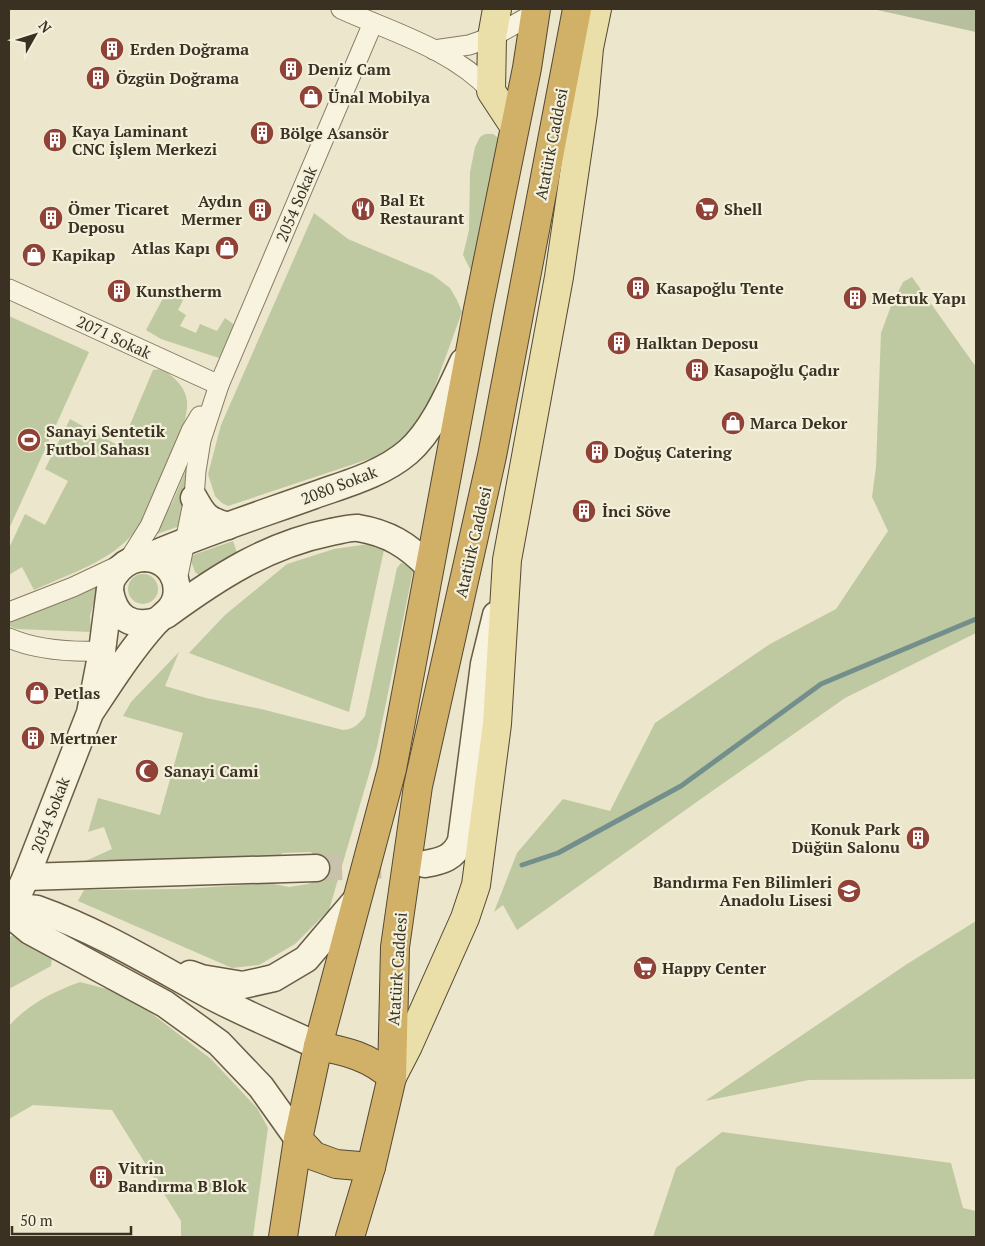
<svg xmlns="http://www.w3.org/2000/svg" width="985" height="1246" font-family="'PT Serif',serif">
<rect width="100%" height="100%" fill="#ebe6cc"/>
<g fill="#bfc9a1">
<polygon points="485,134 493,134 500,139 473,275 463,255 469,230 470,172 475,147 480,137"/>
<polygon points="314,213 348,239 433,275 450,288 457,300 462,312 422,422 400,442 378,456 228,506 222,503 215,496 208,474 221,425"/>
<polygon points="912,277 976,367 976,633 845,698 698,801 517,930 503,905 494,912 517,853 563,799 610,811 655,723 770,644 836,609 888,531 872,497 876,467 881,333 891,306 903,282"/>
<polygon points="167,291 183,300 178,310 186,315 180,326 196,333 200,324 217,331 225,318 236,326 219,358 161,339 146,330"/>
<polygon points="9,316 89,352 9,529"/>
<path d="M 162,369 C 174,377 185,386 187,401 C 189,424 167,466 158,487 C 153,498 150,509 144,519 C 138,530 129,539 119,547 C 100,564 58,579 34,590 L 22,567 L 9,575 L 9,548 L 25,514 L 45,525 L 68,481 L 45,469 L 70,419 L 119,446 L 124,439 L 153,370 Z"/>
<polygon points="197,444 180,526 154,535 173,501"/>
<polygon points="233,541 237,553 199,575 195,572 191,561 193,555"/>
<polygon points="369,544 384,550 349,712 189,653 225,615 287,564 334,549"/>
<path d="M 401,563 L 406,564 L 413,571 L 377,747 L 329,910 L 295,944 L 259,965 L 232,968 L 78,901 L 84,890 L 183,889 L 269,883 L 289,887 L 308,884 L 320,879 L 320,864 L 311,852 L 283,853 L 269,862 L 79,864 L 112,849 L 104,827 L 88,832 L 98,798 L 160,815 L 183,733 L 123,716 L 131,702 L 179,652 L 165,686 L 206,698 L 261,709 L 343,730 C 354,729 358,725 365,716 L 397,568 Z"/>
<circle cx="143" cy="589" r="15"/>
<polygon points="99,584 90,616 91,632 17,629 9,626 9,618"/>
<polygon points="976,921 976,1079 809,1080 705,1101 907,964"/>
<polygon points="12,936 19,938 52,957 51,966 9,989 9,937"/>
<path d="M 80,982 L 122,993 L 151,1013 L 211,1059 L 257,1108 L 268,1128 L 253,1237 L 181,1237 L 181,1221 L 112,1110 L 33,1105 L 9,1119 L 9,1026 C 28,1004 53,992 80,982 Z"/>
<polygon points="722,1132 951,1163 963,1208 976,1211 976,1237 653,1237 676,1168"/>
</g>
<polygon fill="#b7bf9f" points="873,9 976,9 976,32"/>
<g fill="none" stroke-linecap="round" stroke-linejoin="round">
<polyline stroke="#738f8b" stroke-width="5" points="522,865 558,853 681,786 821,684 976,619"/>
<polyline stroke="#c8c2aa" stroke-width="26" stroke-dasharray="26 13" stroke-linecap="butt" points="316,868 425,864"/>
<g stroke="#877a61" stroke-width="21">
<g id="street">
<path d="M 341,9 C 392,32 452,49 491,91"/>
<polyline points="434,50 469,45 492,37 535,13"/>
<polyline points="9,289 219,385"/>
<polyline points="128,561 150,526 191,431 200,416"/>
<polyline points="176,585 194,498 196,471 201,440 219,385 373,23"/>
<polyline points="9,612 73,587 122,564"/>
<path d="M 9,638 C 36,650 73,652 102,651"/>
</g>
</g>
<g stroke="#695c44" stroke-width="29">
<g id="secondary">
<path d="M 194,498 C 204,516 207,520 228,526"/>
<path d="M 145,558 C 200,534 256,516 312,496 C 345,484 381,475 408,452 C 433,430 449,392 463,362"/>
<path d="M 110,591 C 115,618 131,628 157,621"/>
<path d="M 166,615 C 218,577 267,545 331,532 C 339,531 350,527 358,528 C 388,533 408,545 429,567"/>
<path d="M 425,864 C 442,861 454,858 461,841 L 484,664 L 496,615"/>
<polyline points="26,877 316,868"/>
<polyline points="9,909 18,921 30,931 165,1004 219,1043 261,1087 298,1139"/>
<path d="M 11,910 L 26,877 L 90,713 L 102,651 L 111,581 C 132,540 183,559 176,597 C 173,610 164,614 155,623 C 130,651 110,683 90,713"/>
<path d="M 11,910 L 28,908 L 37,909 C 99,931 154,965 211,996 C 245,1014 282,1029 318,1046"/>
<polyline points="190,974 201,978 243,985 274,978 306,959 357,899"/>
</g>
</g>
<g stroke="#564835" stroke-width="30">
<g id="primary">
<polyline points="497,9 492,37 491,91 514,126"/>
<polyline points="392,1077 408,1046 465,918 476,885 497,724 507,560 559,277 583,113 589,48 597,9"/>
</g>
</g>
<g stroke="#564835" stroke-width="30">
<g id="highway">
<path d="M 318,1046 C 346,1051 370,1057 392,1077"/>
<polyline points="298,1139 314,1156 336,1164 371,1167"/>
<polyline points="283,1237 298,1139 318,1046 392,769 478,309 527,68 536,9"/>
<polyline points="350,1237 371,1167 392,1077 395,947 418,786 492,456 577,9"/>
</g>
</g>
<use href="#street" stroke="#f7f3df" stroke-width="19"/>
<use href="#secondary" stroke="#f7f3df" stroke-width="26"/>
<use href="#primary" stroke="#eadea9" stroke-width="28"/>
<use href="#highway" stroke="#d1b067" stroke-width="28"/>
</g>
<defs>
<g id="building-disc" transform="scale(1.25)"><circle r="9.5" fill="#914237" stroke="#f3f0db"/><path d="M-4-6H4V6H1V3H-1V6H-4ZM-2.5-4.3h1.7v1.8h-1.7ZM.8-4.3h1.7v1.8H.8ZM-2.5-1h1.7V.8h-1.7ZM.8-1h1.7V.8H.8Z" fill="#fff"/></g>
<g id="shop-disc" transform="scale(1.25)"><circle r="9.5" fill="#914237" stroke="#f3f0db"/><path d="M-5-2.5h2.3a2.7 3.5 0 0 1 5.4 0H5L5.5 6h-11ZM-1.5-2.5h3a1.5 2.3 0 0 0-3 0Z" fill="#fff"/></g>
<g id="restaurant-disc" transform="scale(1.25)"><circle r="9.5" fill="#914237" stroke="#f3f0db"/><path d="M-5-6h1v4h1v-4h1v4h1v-4h1v5L-1.5 .5V6h-2V.5L-5-1ZM5-6V6H3V1.5H1.5Q1.5-4 5-6Z" fill="#fff"/></g>
<g id="supermarket-disc" transform="scale(1.25)"><circle r="9.5" fill="#914237" stroke="#f3f0db"/><path d="M-6-5.5h2.5l.6 2H6L4.5 2H-2.5L-4.4-4H-6ZM-1.5 3.2a1.3 1.3 0 1 0 .1 0ZM3 3.2a1.3 1.3 0 1 0 .1 0Z" fill="#fff"/></g>
<g id="stadium-disc" transform="scale(1.25)"><circle r="9.5" fill="#914237" stroke="#f3f0db"/><path d="M0-5a6.5 5 0 1 0 0 10a6.5 5 0 1 0 0-10ZM-3.5-1.8h7v3.6h-7Z" fill="#fff"/></g>
<g id="mosque-disc" transform="scale(1.25)"><circle r="9.5" fill="#914237" stroke="#f3f0db"/><path d="M3.5-4.9A6 6 0 1 0 3.5 4.9A5 5 0 1 1 3.5-4.9Z" fill="#fff"/></g>
<g id="school-disc" transform="scale(1.25)"><circle r="9.5" fill="#914237" stroke="#f3f0db"/><path d="M0-5L7-2L0 1L-7-2ZM-4 1L0 2.5L4 1V4Q0 6-4 4Z" fill="#fff"/></g>
</defs>
<g fill-rule="evenodd">
<use href="#building-disc" x="112" y="49"/>
<use href="#building-disc" x="291" y="69"/>
<use href="#building-disc" x="98" y="78"/>
<use href="#shop-disc" x="311" y="97"/>
<use href="#building-disc" x="262" y="133"/>
<use href="#building-disc" x="55" y="140"/>
<use href="#restaurant-disc" x="363" y="209"/>
<use href="#supermarket-disc" x="707" y="209"/>
<use href="#building-disc" x="260" y="210"/>
<use href="#building-disc" x="51" y="218"/>
<use href="#shop-disc" x="227" y="248"/>
<use href="#shop-disc" x="34" y="255"/>
<use href="#building-disc" x="638" y="288"/>
<use href="#building-disc" x="119" y="291"/>
<use href="#building-disc" x="855" y="298"/>
<use href="#building-disc" x="619" y="343"/>
<use href="#building-disc" x="697" y="370"/>
<use href="#shop-disc" x="733" y="423"/>
<use href="#stadium-disc" x="29" y="440"/>
<use href="#building-disc" x="597" y="452"/>
<use href="#building-disc" x="584" y="511"/>
<use href="#shop-disc" x="37" y="693"/>
<use href="#building-disc" x="33" y="738"/>
<use href="#mosque-disc" x="147" y="771"/>
<use href="#building-disc" x="918" y="838"/>
<use href="#school-disc" x="849" y="891"/>
<use href="#supermarket-disc" x="645" y="968"/>
<use href="#building-disc" x="101" y="1177"/>
</g>
<g text-anchor="middle" dominant-baseline="central" stroke-width="4.5" stroke-linejoin="round" paint-order="stroke">
<g font-size="16" font-weight="bold" fill="#3a3123" stroke="#f3f0db" text-anchor="start">
<text x="130" y="49">Erden Doğrama</text>
<text x="308" y="69">Deniz Cam</text>
<text x="116" y="78">Özgün Doğrama</text>
<text x="328" y="97">Ünal Mobilya</text>
<text x="72" y="131">Kaya Laminant<tspan x="72" dy="18">CNC İşlem Merkezi</tspan></text>
<text x="280" y="133">Bölge Asansör</text>
<text x="380" y="200">Bal Et<tspan x="380" dy="18">Restaurant</tspan></text>
<text x="242" y="201" text-anchor="end">Aydın<tspan x="242" dy="18">Mermer</tspan></text>
<text x="68" y="209">Ömer Ticaret<tspan x="68" dy="18">Deposu</tspan></text>
<text x="724" y="209">Shell</text>
<text x="210" y="248" text-anchor="end">Atlas Kapı</text>
<text x="52" y="255">Kapikap</text>
<text x="656" y="288">Kasapoğlu Tente</text>
<text x="136" y="291">Kunstherm</text>
<text x="872" y="298">Metruk Yapı</text>
<text x="636" y="343">Halktan Deposu</text>
<text x="714" y="370">Kasapoğlu Çadır</text>
<text x="750" y="423">Marca Dekor</text>
<text x="46" y="431">Sanayi Sentetik<tspan x="46" dy="18">Futbol Sahası</tspan></text>
<text x="614" y="452">Doğuş Catering</text>
<text x="602" y="511">İnci Söve</text>
<text x="54" y="693">Petlas</text>
<text x="50" y="738">Mertmer</text>
<text x="164" y="771">Sanayi Cami</text>
<text x="900" y="829" text-anchor="end">Konuk Park<tspan x="900" dy="18">Düğün Salonu</tspan></text>
<text x="832" y="882" text-anchor="end">Bandırma Fen Bilimleri<tspan x="832" dy="18">Anadolu Lisesi</tspan></text>
<text x="662" y="968">Happy Center</text>
<text x="118" y="1168">Vitrin<tspan x="118" dy="18">Bandırma B Blok</tspan></text>
</g>
<g font-size="16" fill="#3a3123" stroke="#f3f0db">
<text transform="translate(551 144) rotate(-79)">Atatürk Caddesi</text>
<text transform="translate(296 204) rotate(-67)">2054 Sokak</text>
<text transform="translate(114 337) rotate(25)">2071 Sokak</text>
<text transform="translate(339 485) rotate(-21)">2080 Sokak</text>
<text transform="translate(473 542) rotate(-77)">Atatürk Caddesi</text>
<text transform="translate(50 815) rotate(-69)">2054 Sokak</text>
<text transform="translate(397 969) rotate(-86)">Atatürk Caddesi</text>
</g>
</g>
<rect width="985" height="1246" fill="none" stroke="#3a3123" stroke-width="20"/>
<g transform="translate(35 35) rotate(51)" stroke="#f3f0db" stroke-width="4" paint-order="stroke">
<path d="M0-4L9 19L0 12L-9 19Z" fill="#3a3123"/>
<text y="-8" font-size="14" font-weight="bold" text-anchor="middle" fill="#3a3123">N</text>
</g>
<path d="M12 1226v8h119v-8" fill="none" stroke="#3a3123" stroke-width="2.5"/>
<text x="20" y="1226" font-size="15" fill="#3a3123" stroke="#f3f0db" stroke-width="4" paint-order="stroke">50 m</text>
</svg>
